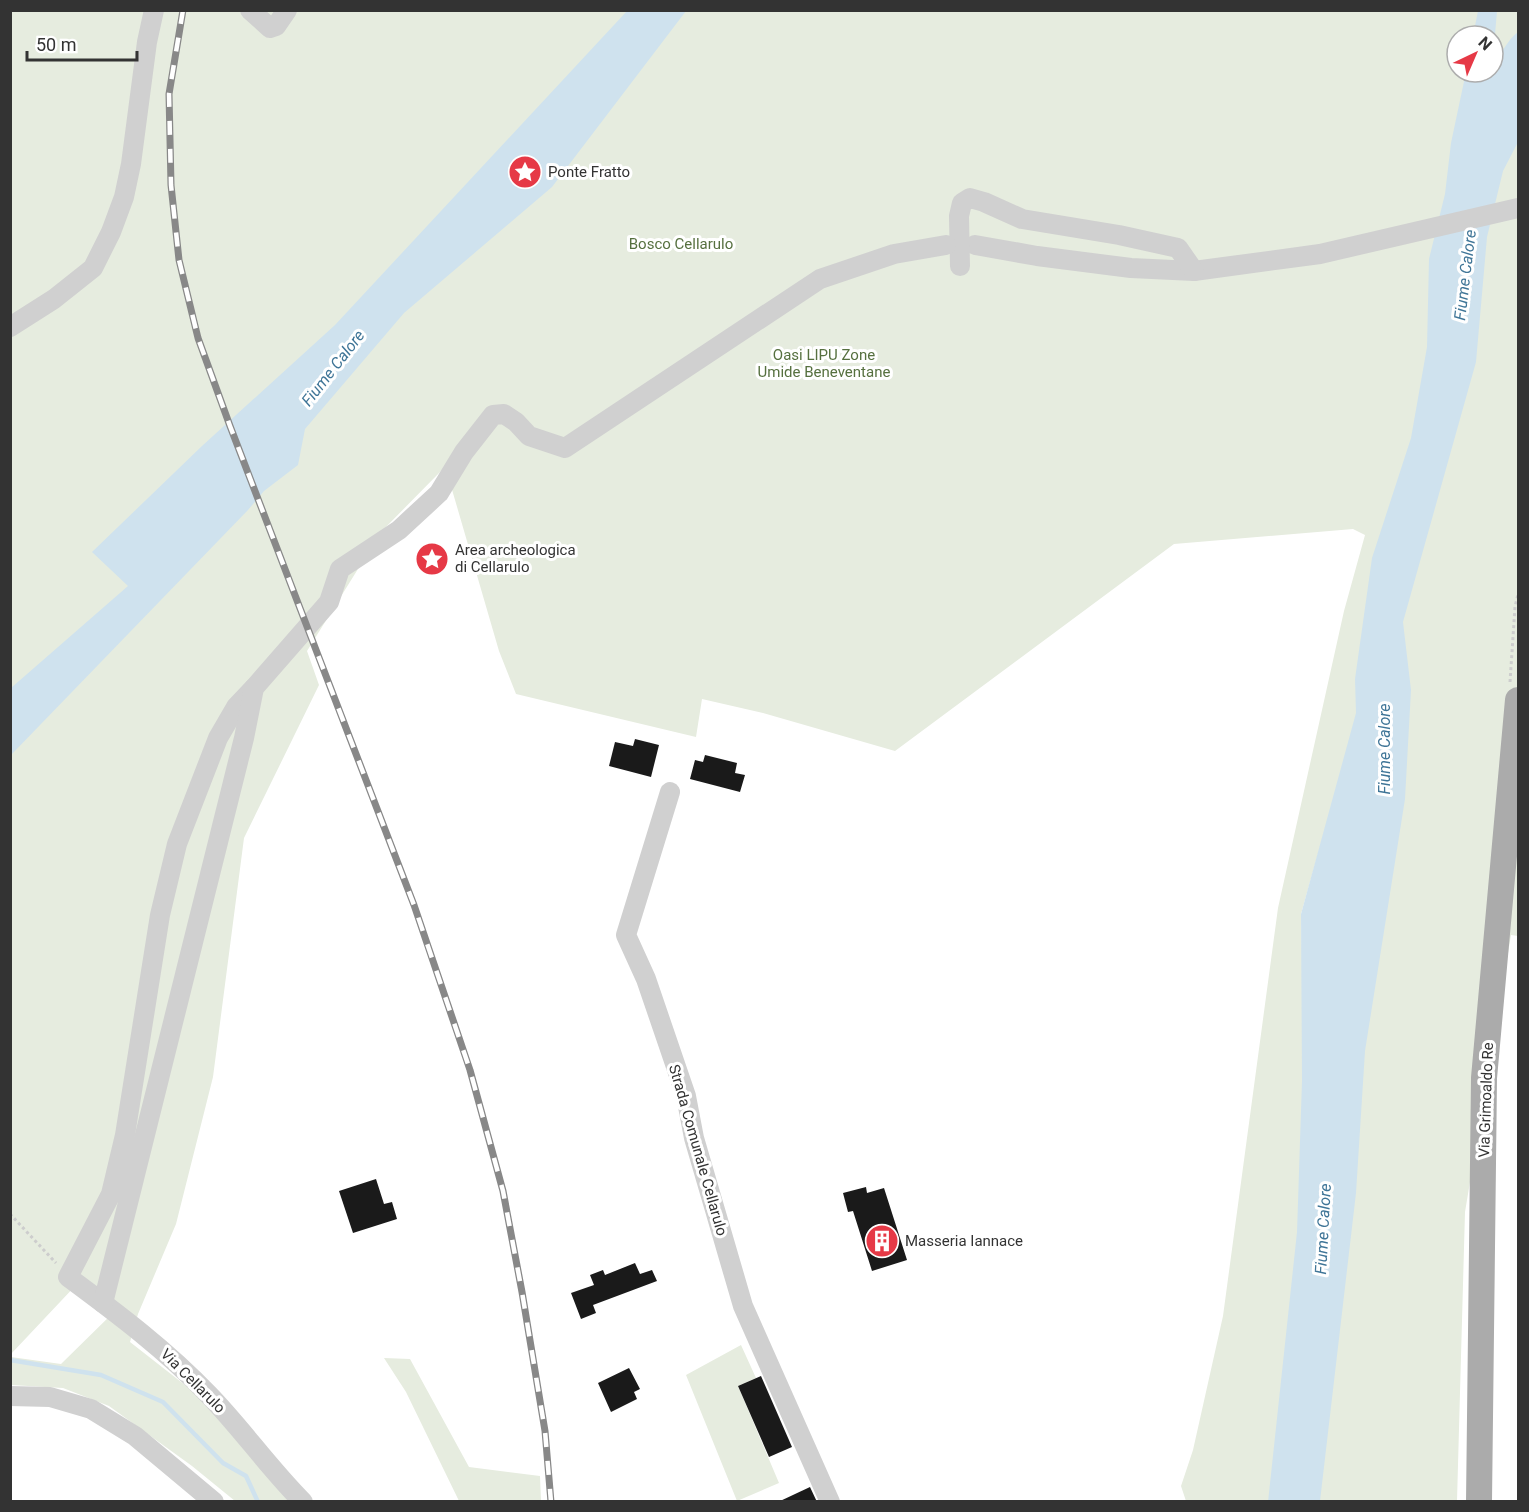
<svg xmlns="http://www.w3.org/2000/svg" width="1529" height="1512" font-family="Roboto,sans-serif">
<rect width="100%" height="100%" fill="#fff"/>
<g fill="#e6ecdf" fill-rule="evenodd">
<path d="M 11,11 L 1518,11 L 1518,936 L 1511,935 L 1465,1212 L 1457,1501 L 1186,1501 L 1181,1486 L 1193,1450 L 1223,1316 L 1278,908 L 1344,611 L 1365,535 L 1353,529 L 1174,544 L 895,751 L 763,713 L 702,699 L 696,737 L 516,694 L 499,651 L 446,469 L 441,471 L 381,532 L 307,651 L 319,685 L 244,838 L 213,1077 L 176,1224 L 138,1314 L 130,1342 L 199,1396 L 295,1501 L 235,1501 L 192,1466 L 109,1406 L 63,1388 L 11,1385 L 11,1357 L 61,1364 L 117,1309 L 77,1284 L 11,1354 ZM 1457,36 L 1493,36 L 1493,72 L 1457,72 ZM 1323,836 L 1302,951 L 1301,914 Z"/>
<polygon points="741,1345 756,1378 738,1386 779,1483 737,1501 686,1375"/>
<polygon points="384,1358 410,1359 469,1467 540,1476 541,1501 459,1501 406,1392"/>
</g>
<g fill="#cfe2ee">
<polygon points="627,11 686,11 552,187 404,313 305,429 298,465 264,491 248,510 11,755 11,688 128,586 92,552 202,446 335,325"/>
<polygon points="1478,11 1497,11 1493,58 1493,36 1473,36"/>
<path d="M 1518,32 L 1518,142 L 1503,171 L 1487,237 L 1476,362 L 1403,622 L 1411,690 L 1405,799 L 1365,1051 L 1356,1193 L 1320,1501 L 1268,1502 L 1297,1232 L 1302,1081 L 1301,914 L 1356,713 L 1355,679 L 1372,558 L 1411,438 L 1427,347 L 1429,259 L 1445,194 L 1451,143 L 1466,72 L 1493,72 L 1493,63 C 1502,54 1508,39 1518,32 Z"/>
</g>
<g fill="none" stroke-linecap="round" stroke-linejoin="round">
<polyline stroke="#cfe2ee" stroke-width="4.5" points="10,1360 101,1375 163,1402 223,1463 246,1476 258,1502"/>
</g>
<g fill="#1a1a1a">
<polygon points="635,739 659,745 651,777 609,766 615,742 633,746"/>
<polygon points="705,755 737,763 735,773 745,775 740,792 690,779 695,760 703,762"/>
<polygon points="376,1179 384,1204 392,1202 397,1219 353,1233 339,1191"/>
<polygon points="866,1187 867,1193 884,1188 907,1260 872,1271 853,1211 848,1212 843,1193"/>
<polygon points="635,1263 640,1274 652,1270 657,1281 593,1305 596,1313 581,1319 571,1293 594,1285 590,1275 603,1270 605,1275"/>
<polygon points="629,1368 640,1389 634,1392 637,1399 611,1412 598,1383"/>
<polygon points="761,1376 792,1447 769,1457 738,1386"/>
<polygon points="810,1487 817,1502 778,1502"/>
</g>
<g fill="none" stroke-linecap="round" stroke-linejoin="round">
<g stroke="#cdcdcd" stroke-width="3" stroke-dasharray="3 3" stroke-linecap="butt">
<polyline points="1510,682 1515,607 1518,594"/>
<polyline points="10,1214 56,1263"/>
</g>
<g stroke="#d0d0d0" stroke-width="20">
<polyline points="250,10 270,28 276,26 287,10"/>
<polyline points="975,245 1037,256 1131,268 1194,271 1320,254 1518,208"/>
<polyline points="960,266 959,216 962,203 970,198 984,202 1022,219 1119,235 1178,248 1194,271"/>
<polyline points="10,327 54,299 93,268 111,232 124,197 131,164 147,42 154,10"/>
<path d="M 254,688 L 236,707 L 218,738 L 177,844 L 160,915 L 125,1135 L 111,1194 L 68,1277 C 118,1314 166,1350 209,1395 C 242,1429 269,1468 303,1502"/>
<polyline points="670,792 626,935 646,979 686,1096 694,1138 743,1306 830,1502"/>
<polyline points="103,1303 244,738 254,688 329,602 340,569 399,530 439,493 464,452 493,415 504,414 516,422 529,436 565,448 820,279 894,254 946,245"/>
<polyline points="10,1396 50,1397 91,1409 135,1436 214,1502"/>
</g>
<polyline stroke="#ababab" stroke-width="26" points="1479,1502 1484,1078 1518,700"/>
<g stroke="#888" stroke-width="7">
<polyline id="rail" points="183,10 169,94 171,185 179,260 198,338 230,426 414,905 470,1070 503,1191 522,1292 545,1431 551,1502"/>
</g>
<use href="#rail" stroke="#fff" stroke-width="4.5" stroke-dasharray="14" stroke-linecap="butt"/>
</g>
<defs>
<g id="sight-disc" transform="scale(1.725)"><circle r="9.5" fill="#e63946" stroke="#fff"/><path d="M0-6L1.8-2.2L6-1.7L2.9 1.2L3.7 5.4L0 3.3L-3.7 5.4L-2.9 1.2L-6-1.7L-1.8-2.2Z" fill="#fff"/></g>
<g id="building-disc" transform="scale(1.725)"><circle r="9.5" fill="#e63946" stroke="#fff"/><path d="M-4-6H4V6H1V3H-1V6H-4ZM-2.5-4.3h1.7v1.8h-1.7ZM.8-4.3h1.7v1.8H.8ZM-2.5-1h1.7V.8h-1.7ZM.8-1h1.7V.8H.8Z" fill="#fff"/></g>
</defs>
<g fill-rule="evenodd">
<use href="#sight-disc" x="525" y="172"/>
<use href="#sight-disc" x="432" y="559"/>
<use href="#building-disc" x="882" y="1241"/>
</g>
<g text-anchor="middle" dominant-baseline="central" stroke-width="6" stroke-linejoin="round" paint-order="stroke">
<g font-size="15" fill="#333" stroke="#fff" text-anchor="start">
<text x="548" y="172">Ponte Fratto</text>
<text x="455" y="550">Area archeologica<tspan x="455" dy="17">di Cellarulo</tspan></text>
<text x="905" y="1241">Masseria Iannace</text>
</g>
<g font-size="15" fill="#56703f" stroke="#fff">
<text x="681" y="244">Bosco Cellarulo</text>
<text x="824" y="355">Oasi LIPU Zone<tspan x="824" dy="17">Umide Beneventane</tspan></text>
</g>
<g font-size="15" fill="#333" stroke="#fff">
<text transform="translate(1486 1100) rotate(-88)">Via Grimoaldo Re</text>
<text transform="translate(698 1150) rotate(74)">Strada Comunale Cellarulo</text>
<text transform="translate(193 1381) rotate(45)">Via Cellarulo</text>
</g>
<g font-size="16" font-style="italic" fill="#3f7597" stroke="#fff">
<text transform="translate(1465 275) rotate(-83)">Fiume Calore</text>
<text transform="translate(333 368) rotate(-52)">Fiume Calore</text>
<text transform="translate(1384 749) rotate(-90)">Fiume Calore</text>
<text transform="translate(1323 1229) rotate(-87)">Fiume Calore</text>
</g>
</g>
<rect width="1529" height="1512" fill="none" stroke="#333333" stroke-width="24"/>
<g transform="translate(1475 54) rotate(44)"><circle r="28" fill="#ffffff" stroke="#adadad" stroke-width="1.5"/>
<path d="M0-4.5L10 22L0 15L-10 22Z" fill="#e63946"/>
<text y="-9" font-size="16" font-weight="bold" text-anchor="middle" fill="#333333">N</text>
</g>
<path d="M27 51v9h110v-9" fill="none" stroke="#333333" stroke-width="3"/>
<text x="36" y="51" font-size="18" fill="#333333" stroke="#ffffff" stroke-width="4.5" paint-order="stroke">50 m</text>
</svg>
